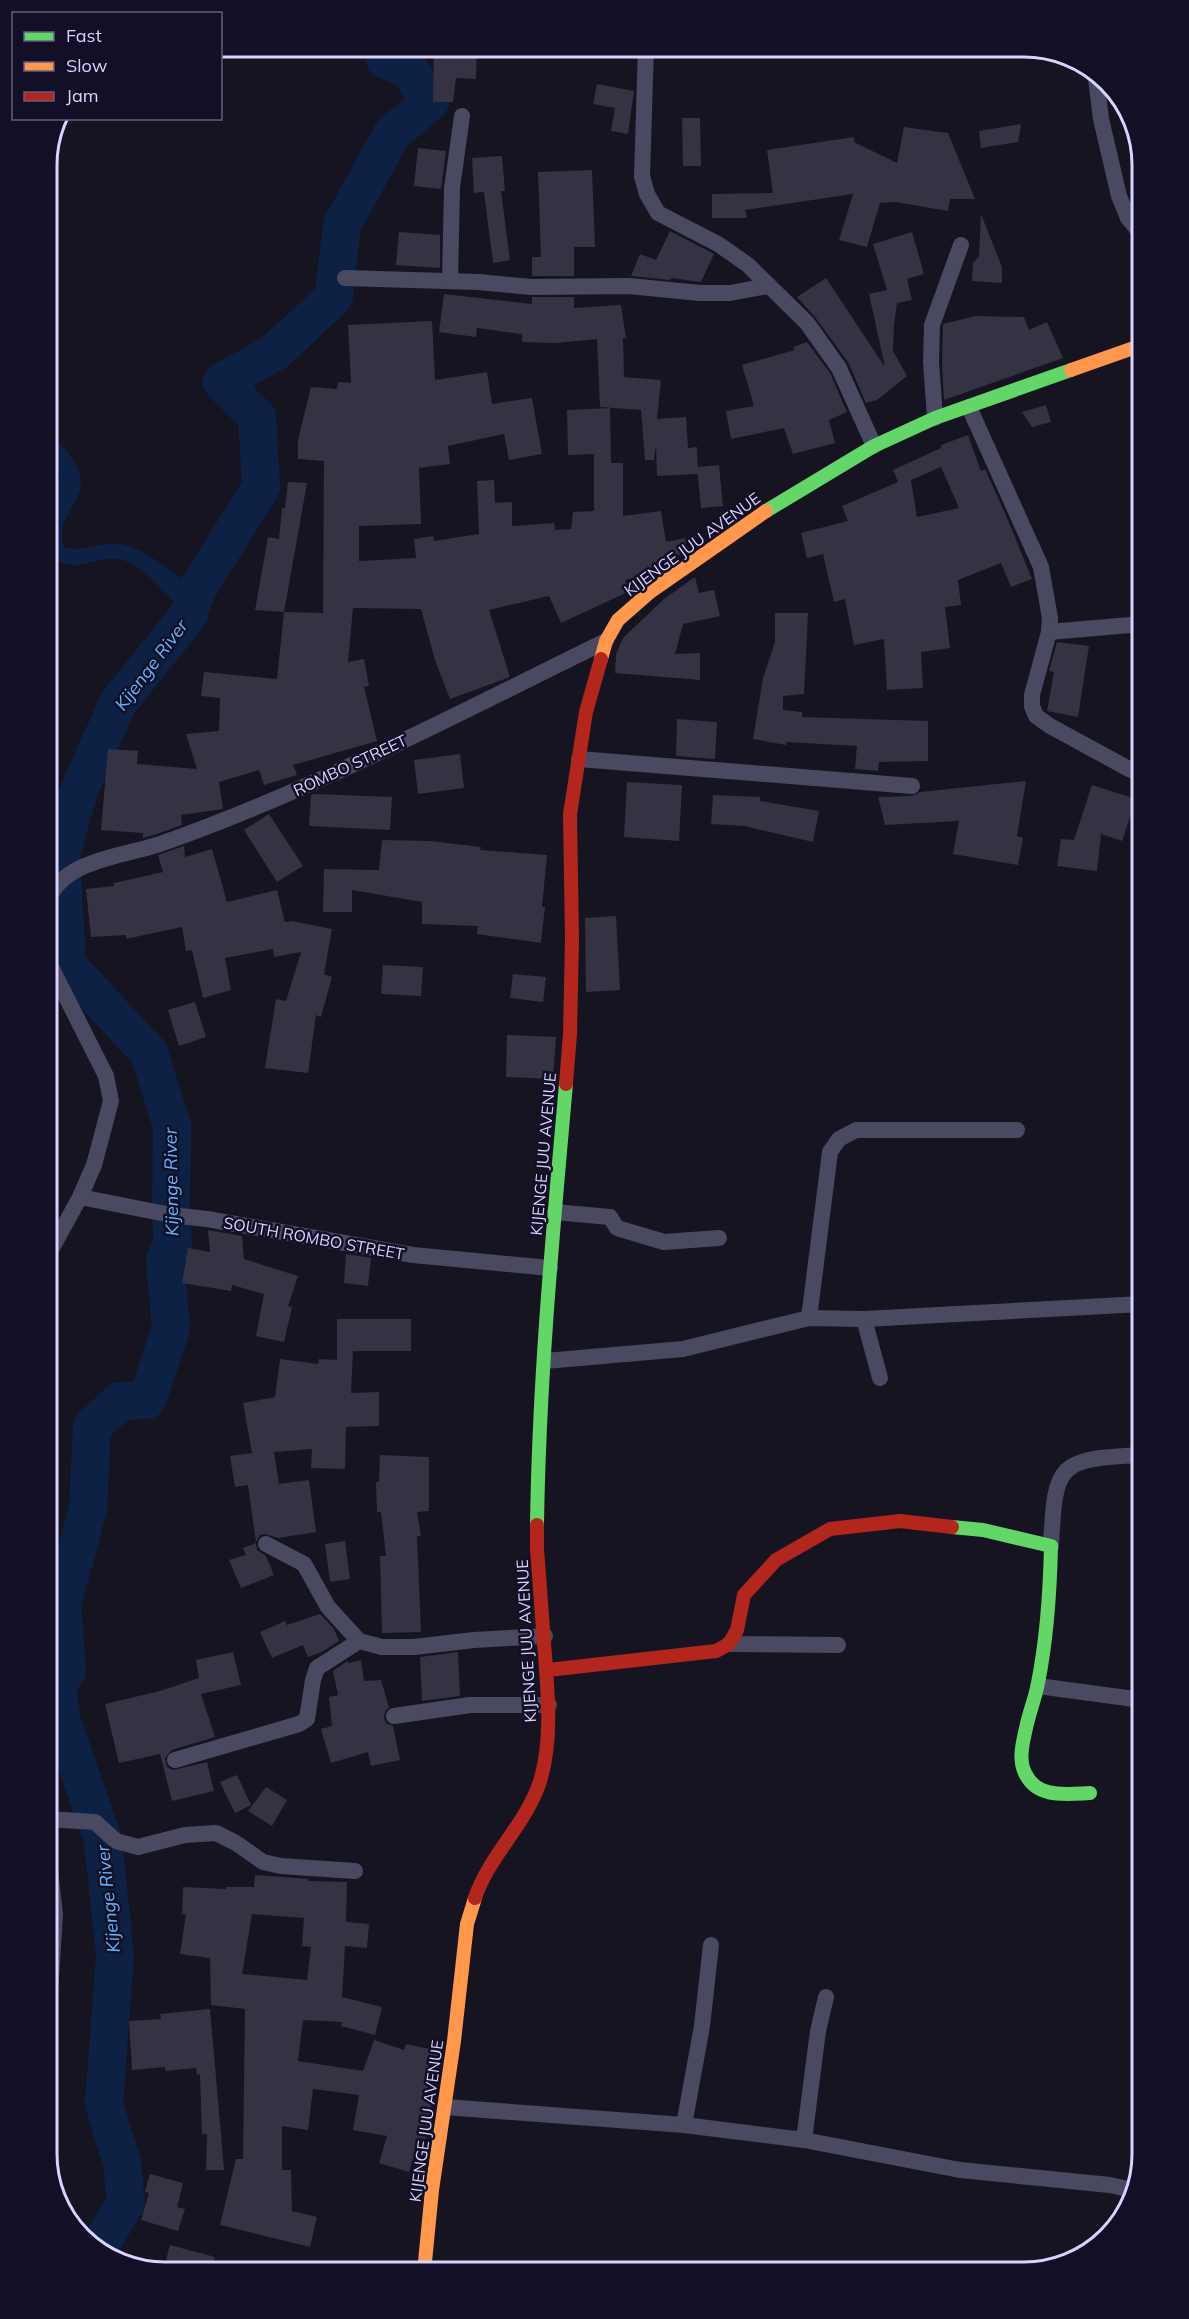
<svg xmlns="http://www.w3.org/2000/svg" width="1189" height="2319" font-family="Mulish,sans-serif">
<rect width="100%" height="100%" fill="#161421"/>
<path fill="#0d2144" d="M 47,433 C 58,440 65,448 73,460 C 99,500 51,511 64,547 C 89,553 98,541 120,544 C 141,546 179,577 197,590 L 188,616 C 172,601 143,564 122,560 C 92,553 78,578 47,555 L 47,508 L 56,491 L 60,477 L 55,467 L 47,459 Z"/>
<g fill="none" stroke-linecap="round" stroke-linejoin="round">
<polyline stroke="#0d2144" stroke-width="38" points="95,2247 100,2245 126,2203 122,2163 104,2104 115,1956 103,1840 62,1722 57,1687 67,1671 62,1606 88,1508 92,1427 120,1401 147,1400 171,1328 165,1260 173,1242 171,1215 172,1126 149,1053 67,965 61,856 78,793 118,703 188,616 197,590 261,487 257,417 222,382 275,352 334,297 342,225 392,134 430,102 409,69 385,60 382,47"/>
</g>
<g fill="#343243" fill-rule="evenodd">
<polygon points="434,47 477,47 476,79 456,78 453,102 433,102"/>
<polygon points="597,84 634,91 628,134 611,131 615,108 593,104"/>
<polygon points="682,118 700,118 701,166 683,166"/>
<polygon points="1021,124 1018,142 981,148 979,131"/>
<polygon points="904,127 948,133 975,199 950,199 948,211 895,202 880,203 867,247 839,240 853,194 745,210 747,218 712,218 712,194 773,193 767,150 854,137 854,142 897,163"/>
<polygon points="418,148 446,151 441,189 414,186"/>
<polygon points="502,156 505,191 501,191 510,260 493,263 484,192 474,193 472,158"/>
<polygon points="592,170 595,247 574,247 574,276 532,276 532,257 541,257 538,172"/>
<polygon points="981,214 1002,267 1002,283 972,281 973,263 979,256"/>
<polygon points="670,231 714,254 701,282 671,278 670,280 631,276 640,254 656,260"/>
<polygon points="399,232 440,235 440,268 396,265"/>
<polygon points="912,232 924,274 907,279 912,300 897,303 894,324 893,351 907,376 877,400 866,403 848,362 815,317 797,297 826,278 885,367 869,294 887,290 873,244"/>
<polygon points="444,294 532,304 532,297 574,297 574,308 621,305 626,338 623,338 624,377 661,380 657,419 686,417 688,448 697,447 698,474 657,476 656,445 654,460 645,460 641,410 600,407 597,339 556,343 522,342 522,334 477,328 476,337 439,332"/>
<polygon points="976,316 1024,317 1029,330 1047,322 1063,358 944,400 942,362 943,324"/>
<polygon points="432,321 435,380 487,372 492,404 532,398 542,454 509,460 504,434 448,446 450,464 419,468 421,524 359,526 359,561 416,558 414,539 433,536 434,541 479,534 477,481 494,480 495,503 512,502 512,526 554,523 555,530 571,529 573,512 594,511 594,454 568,455 567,410 610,408 611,463 623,463 623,516 661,511 666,542 685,538 687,549 654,573 625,580 630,591 561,623 549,596 489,610 510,677 450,699 435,660 421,609 353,608 348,662 364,659 369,686 364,687 377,741 293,765 297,775 264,785 259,770 219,782 223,809 181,815 182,825 157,834 143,838 143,833 101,830 108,749 138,751 137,764 197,769 186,734 219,731 220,698 201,696 204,672 277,679 284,612 323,613 324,461 298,459 298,440 311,387 337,389 338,382 351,383 348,325"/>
<polygon points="807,342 830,373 847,412 829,420 835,443 793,454 784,428 731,439 726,411 754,406 742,365 795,350 793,347"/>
<polygon points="1046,405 1051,422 1032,427 1022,412"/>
<path d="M 968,435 L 981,471 L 985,469 L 1008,520 L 1032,579 L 1011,587 L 1001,563 L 958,580 L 961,605 L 945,607 L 950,648 L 921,652 L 923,688 L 887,690 L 884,639 L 854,645 L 845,599 L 834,602 L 823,554 L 807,558 L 801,533 L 848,521 L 842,506 L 898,482 L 893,470 L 941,448 L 941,445 ZM 941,467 L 959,508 L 917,517 L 911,480 Z"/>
<polygon points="719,465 723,506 701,508 697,467"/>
<polygon points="288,482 307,483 284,612 255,610 268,537 279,539 282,508 285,508"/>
<polygon points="695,577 699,593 714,590 720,616 683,624 675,654 700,653 700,680 615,673 616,654 623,638 664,599"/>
<polygon points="775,613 808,613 804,694 783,696 783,710 802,712 802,717 928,721 928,761 879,762 878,771 855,769 857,746 786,742 786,745 753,739 763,678 775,642"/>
<polygon points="1057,642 1089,646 1078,717 1047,711 1054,672 1049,671"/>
<polygon points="677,719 717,722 715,759 676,756"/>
<polygon points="460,754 464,788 418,794 414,760"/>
<polygon points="1026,781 1017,836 1023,838 1018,865 953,854 959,821 885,825 878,797 912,796 920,792"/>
<polygon points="627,782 682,785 679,841 624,837"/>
<polygon points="1092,785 1136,799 1122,841 1101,834 1097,871 1057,866 1061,839 1074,840"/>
<polygon points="314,794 392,797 390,830 309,826 311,795"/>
<polygon points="713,795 760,797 760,801 819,811 813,842 744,826 711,824"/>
<polygon points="269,814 303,866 277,882 244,830"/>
<polygon points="382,840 430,841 481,847 480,850 547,855 542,907 545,907 541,943 477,934 478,926 422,924 422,902 352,890 352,912 323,912 324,869 379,870"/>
<polygon points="184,846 185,857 212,849 227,902 277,890 285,922 292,921 332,929 324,974 332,977 321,1017 316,1015 308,1073 265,1068 276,999 286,1001 301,952 274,957 273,949 225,958 231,990 203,998 192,950 186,951 182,927 126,939 126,935 91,937 86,889 114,886 114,883 163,872 158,855"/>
<polygon points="616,916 620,990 586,992 585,918"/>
<polygon points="383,965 423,967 421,996 381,994"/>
<polygon points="513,974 546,977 543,1002 510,998"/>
<polygon points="195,1002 206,1037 179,1046 168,1010"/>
<polygon points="507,1035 556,1037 553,1079 506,1077"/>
<polygon points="208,1230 242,1236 244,1259 298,1276 288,1306 292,1307 284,1342 256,1336 264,1294 232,1285 231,1291 182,1283 188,1248 210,1252"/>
<polygon points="346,1254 371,1258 368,1286 344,1283"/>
<polygon points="337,1319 411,1319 411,1351 353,1351 351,1393 379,1392 379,1426 346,1427 345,1469 311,1468 312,1449 274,1452 279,1484 309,1480 316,1532 278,1538 265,1534 260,1535 256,1542 248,1485 235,1487 230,1456 252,1453 243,1403 275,1397 280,1359 318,1364 319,1359 337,1360"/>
<polygon points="380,1455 429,1457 429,1511 417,1512 421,1536 417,1536 421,1632 382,1633 380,1556 386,1556 381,1512 377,1512 376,1482 379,1482"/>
<polygon points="345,1541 350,1579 330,1582 325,1544"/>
<polygon points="256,1543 257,1550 266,1556 274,1575 241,1588 229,1560 246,1555 243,1548"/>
<polygon points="320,1614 334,1629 339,1641 322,1652 308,1657 303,1645 272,1658 260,1632 285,1621 287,1625"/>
<polygon points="233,1652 241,1685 201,1694 215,1737 172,1750 165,1758 167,1767 173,1770 207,1762 214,1791 172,1801 160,1754 119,1763 105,1704 160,1691 199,1678 196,1660"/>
<polygon points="458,1652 460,1696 422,1701 420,1657"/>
<polygon points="361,1660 364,1681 381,1680 389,1707 385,1712 384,1718 386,1723 393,1726 400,1760 371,1766 368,1752 331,1763 321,1729 332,1726 329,1697 338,1695 333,1671 347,1661 348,1663"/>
<polygon points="237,1775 251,1805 235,1813 220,1782"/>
<polygon points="266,1787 287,1800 272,1826 248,1811"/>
<path d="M 255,1875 L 309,1879 L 308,1881 L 347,1882 L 346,1922 L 369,1924 L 367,1948 L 345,1946 L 342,1997 L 382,2007 L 375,2035 L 341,2026 L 342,2022 L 303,2020 L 298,2061 L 363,2071 L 374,2040 L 404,2050 L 406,2044 L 439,2051 L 426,2139 L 419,2138 L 409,2172 L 379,2163 L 387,2136 L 353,2130 L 359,2095 L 313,2089 L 308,2130 L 282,2126 L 282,2170 L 291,2170 L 292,2211 L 317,2217 L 310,2247 L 220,2225 L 236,2159 L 243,2159 L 245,2009 L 211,2005 L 210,1958 L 180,1954 L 186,1914 L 182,1914 L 183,1887 L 226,1889 L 226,1887 L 254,1887 ZM 252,1914 L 304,1918 L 302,1946 L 311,1947 L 307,1980 L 242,1974 Z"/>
<polygon points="210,2009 221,2134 224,2170 206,2170 207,2134 202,2134 200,2074 197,2075 196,2068 165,2071 165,2067 132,2070 129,2021 161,2019 160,2014"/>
<polygon points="150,2174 183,2183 177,2207 185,2209 178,2231 141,2220 149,2193 145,2192"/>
<polygon points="170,2245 215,2257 211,2272 163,2272"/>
</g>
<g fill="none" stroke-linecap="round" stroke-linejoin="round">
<g stroke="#4a4962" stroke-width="16">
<polyline points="646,47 642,176 647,194 658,213 718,244 748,265 807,323 839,368 874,446"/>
<polyline points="1095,70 1101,119 1119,196 1128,218 1142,235"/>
<polyline points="345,278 478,282 532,287 629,286 700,293 730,293 768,286"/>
<polyline points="450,281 452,188 462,116"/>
<polyline points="969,407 1041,567 1050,618 1049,632 1032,695 1032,706 1036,716 1050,726 1129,769 1142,775"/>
<polyline points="935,418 931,362 932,325 961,245"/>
<polyline points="1049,632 1142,624"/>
<polyline points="579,759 912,786"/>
<path d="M 47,901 C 65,859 121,857 160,844 C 314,790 459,713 606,641"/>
<polyline points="80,1197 171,1215 207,1219 413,1255 550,1268"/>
<polyline points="555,1212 610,1217 617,1228 664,1242 719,1238"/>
<polyline points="47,1257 80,1197 94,1165 111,1101 106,1076 47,959"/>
<polyline points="809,1318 830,1152 839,1139 856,1130 1017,1130"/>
<polyline points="864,1319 880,1378"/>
<polyline points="545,1361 683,1349 809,1318 864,1319 1142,1304"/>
<polyline points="266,1544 304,1564 328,1607 359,1641 382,1647 414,1647 474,1640 545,1636"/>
<path d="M 1051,1546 C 1055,1462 1058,1459 1142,1455"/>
<polyline points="729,1644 838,1645"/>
<polyline points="1038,1686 1142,1700"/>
<polyline points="394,1716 470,1705 549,1705"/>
<polyline points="175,1760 299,1724 307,1719 313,1680 317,1668 359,1641"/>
<polyline points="47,1819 95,1822 116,1841 138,1847 185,1835 216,1833 236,1843 263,1862 281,1866 355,1871"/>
<polyline points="47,2042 55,1914 47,1845"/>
<polyline points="47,2073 50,2121 47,2159"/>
<polyline points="445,2107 684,2125 804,2140 960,2170 1110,2185 1132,2190"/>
<polyline points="684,2125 702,2026 711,1945"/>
<polyline points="804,2140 818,2031 826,1997"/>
</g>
<g stroke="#63d668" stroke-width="14">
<polyline points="766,511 874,446 935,418 1071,370"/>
<path d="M 537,1525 C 539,1378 553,1231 566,1084"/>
<path d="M 952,1527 L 983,1530 L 1051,1546 C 1050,1592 1047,1638 1038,1683 C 1035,1699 1029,1713 1026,1728 C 1023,1742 1018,1759 1025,1773 C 1037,1799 1066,1794 1090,1793"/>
</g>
<g stroke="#ff974d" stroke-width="14">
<polyline points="1071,370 1142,345"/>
<polyline points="601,659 606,641 618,620 650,592 766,511"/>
<polyline points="424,2272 432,2190 454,2041 467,1924 475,1898"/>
</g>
<g stroke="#b3261e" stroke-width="14">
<polyline points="566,1084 570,1034 572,939 570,814 586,712 601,659"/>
<polyline points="548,1670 716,1651 729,1644 737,1630 744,1595 776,1560 830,1529 900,1521 952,1527"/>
<path d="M 475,1898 C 489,1855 528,1823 541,1778 C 552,1739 548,1696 545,1655 C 542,1620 540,1585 537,1550 L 537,1525"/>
</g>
</g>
<g text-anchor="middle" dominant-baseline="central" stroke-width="5" stroke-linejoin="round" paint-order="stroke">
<g font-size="16" fill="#d9d4ff" stroke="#130f26">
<text transform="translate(692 544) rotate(-36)">KIJENGE JUU AVENUE</text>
<text transform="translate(350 765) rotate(-25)">ROMBO STREET</text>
<text transform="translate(543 1154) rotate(-85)">KIJENGE JUU AVENUE</text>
<text transform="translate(314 1238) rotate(10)">SOUTH ROMBO STREET</text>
<text transform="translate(526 1641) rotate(-93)">KIJENGE JUU AVENUE</text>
<text transform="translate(426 2121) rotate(-82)">KIJENGE JUU AVENUE</text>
</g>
<g font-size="18" font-style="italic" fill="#62b6ff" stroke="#130f26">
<text transform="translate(151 665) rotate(-53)">Kijenge River</text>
<text transform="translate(171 1182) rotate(-91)">Kijenge River</text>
<text transform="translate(108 1899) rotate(-96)">Kijenge River</text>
</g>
</g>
<path d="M0 0H1189V2319H0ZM165 57H1024A108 108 0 0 1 1132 165V2154A108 108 0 0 1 1024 2262H165A108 108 0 0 1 57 2154V165A108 108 0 0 1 165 57Z" fill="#130f26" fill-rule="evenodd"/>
<path fill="none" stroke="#d9d4ff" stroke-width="3" d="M165 57H1024A108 108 0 0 1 1132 165V2154A108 108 0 0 1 1024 2262H165A108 108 0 0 1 57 2154V165A108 108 0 0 1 165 57Z"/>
<rect x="12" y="12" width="210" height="108" fill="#130f26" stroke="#625e7d" stroke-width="1.5"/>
<rect x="24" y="32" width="30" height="9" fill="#63d668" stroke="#625e7d" stroke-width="1.5"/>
<text x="66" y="42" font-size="18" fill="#d9d4ff">Fast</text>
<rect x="24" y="62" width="30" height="9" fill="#ff974d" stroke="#625e7d" stroke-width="1.5"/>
<text x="66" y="72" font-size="18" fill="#d9d4ff">Slow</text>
<rect x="24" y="92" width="30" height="9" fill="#b3261e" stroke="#625e7d" stroke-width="1.5"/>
<text x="66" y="102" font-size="18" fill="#d9d4ff">Jam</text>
</svg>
